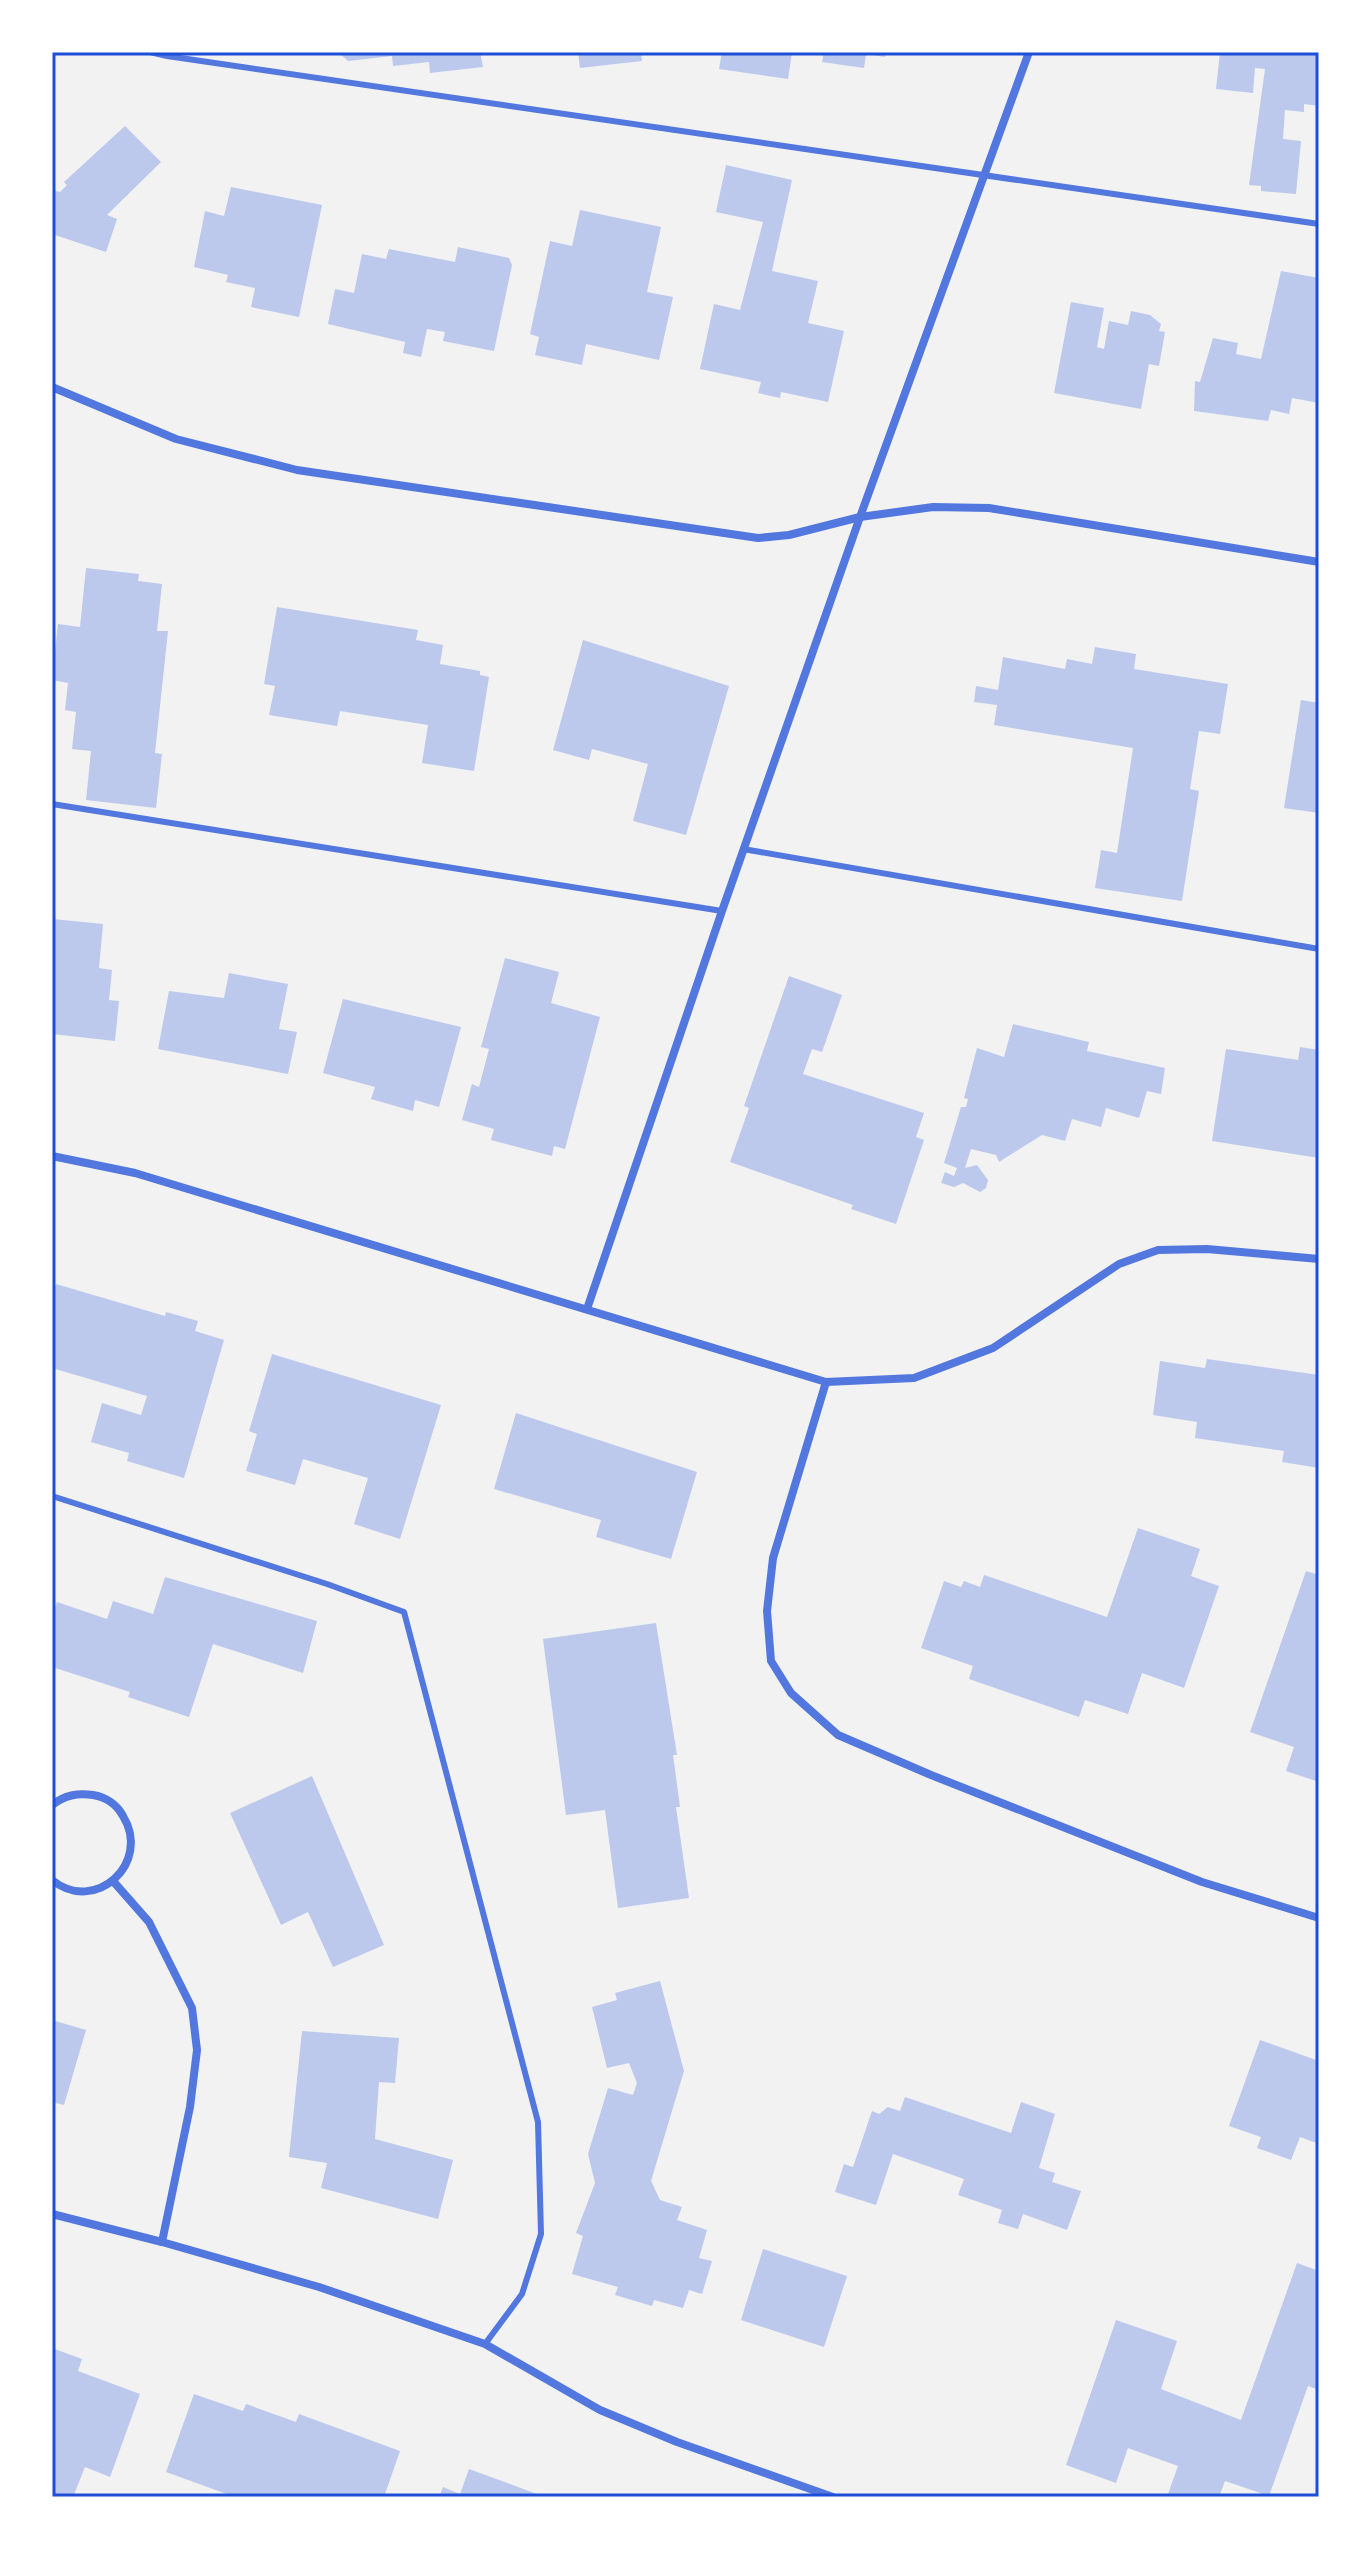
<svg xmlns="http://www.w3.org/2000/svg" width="1371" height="2549" font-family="Montserrat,sans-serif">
<rect width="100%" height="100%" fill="#f2f2f2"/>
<g fill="#bdc9ec">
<polygon points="338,52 480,52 483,67 430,73 429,62 393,66 392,56 348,61"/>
<polygon points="578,52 641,52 642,61 580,68"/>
<polygon points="722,52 792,52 788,79 719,69"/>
<polygon points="824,52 886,52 885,57 866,54 864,68 822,62"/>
<polygon points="1220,52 1319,52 1319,106 1304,104 1304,112 1285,110 1283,139 1301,141 1296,194 1261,191 1261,186 1249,185 1265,69 1255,68 1253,93 1216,89"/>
<polygon points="125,126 161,162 107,215 117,219 106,252 52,234 52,190 60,192 67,185 64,182"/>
<polygon points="726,165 792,180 772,271 818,281 808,323 844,331 828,402 781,392 780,398 758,393 761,382 700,369 714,304 740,310 763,222 716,212"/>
<polygon points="231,187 322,205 299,317 251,307 255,288 226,282 228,275 194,267 205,211 224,216"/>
<polygon points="580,210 661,227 647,292 673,297 659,360 586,344 582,365 535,355 539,337 530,334 550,241 572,246"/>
<polygon points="458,247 509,258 512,265 494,351 443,341 445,332 427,329 421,357 403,353 405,342 328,324 335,289 354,293 362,254 386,259 389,249 455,262"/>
<polygon points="1281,271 1319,278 1319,403 1292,398 1289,414 1271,410 1268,421 1194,411 1195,381 1200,382 1213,338 1238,343 1236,354 1261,359"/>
<polygon points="1071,302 1104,308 1097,347 1104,349 1109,321 1128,325 1131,311 1150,315 1161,324 1159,331 1165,332 1159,366 1149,364 1141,409 1054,393"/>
<polygon points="86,568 139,574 138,581 162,584 157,631 168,631 155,753 162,754 156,808 86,800 91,751 72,749 76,712 65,710 68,683 52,680 58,624 80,627"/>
<polygon points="277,607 418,630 416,640 443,645 440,664 480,671 480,675 489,677 474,771 422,763 428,725 340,711 337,726 269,715 275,686 264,684"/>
<polygon points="583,640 729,686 686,835 633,821 648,764 592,749 589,760 553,750"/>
<polygon points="1095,647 1136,654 1134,669 1228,684 1220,734 1199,731 1190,789 1199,791 1182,901 1095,888 1101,850 1117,853 1133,748 994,725 997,705 974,702 976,686 998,690 1003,657 1065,669 1067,659 1092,664"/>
<polygon points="1301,700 1319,703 1319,813 1284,808"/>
<polygon points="53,919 103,924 99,968 112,970 109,1000 119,1001 115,1041 52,1034"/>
<polygon points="505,958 559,972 551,1003 600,1017 565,1149 554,1146 552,1156 491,1140 494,1129 462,1120 472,1084 479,1087 489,1049 481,1047"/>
<polygon points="229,973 288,984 279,1029 297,1032 288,1074 158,1049 169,991 224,998"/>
<polygon points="789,976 842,995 822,1052 812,1049 803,1074 924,1113 916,1137 924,1140 896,1224 851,1209 853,1205 730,1162 749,1108 744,1106"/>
<polygon points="343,999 461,1027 439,1107 415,1100 413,1111 371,1099 375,1087 323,1073"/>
<polygon points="1013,1024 1089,1042 1087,1051 1165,1068 1161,1094 1147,1091 1139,1118 1106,1108 1101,1127 1072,1119 1065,1141 1042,1135 999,1162 996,1155 971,1149 965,1168 977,1165 988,1180 986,1188 980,1192 963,1183 954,1187 941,1183 945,1172 954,1176 957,1168 944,1163 961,1107 966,1107 968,1099 964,1098 977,1048 1004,1057"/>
<polygon points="1300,1047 1319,1050 1319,1158 1212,1141 1226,1049 1298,1060"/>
<polygon points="56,1284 165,1316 166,1312 198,1321 195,1331 224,1340 184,1478 127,1461 129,1453 91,1442 102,1403 141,1415 147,1396 52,1368 52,1298"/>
<polygon points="272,1354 441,1405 400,1539 354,1524 368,1478 303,1459 295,1485 246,1471 257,1434 249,1431"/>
<polygon points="1207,1359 1319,1375 1319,1468 1282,1462 1284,1451 1195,1438 1197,1422 1153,1415 1160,1361 1205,1368"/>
<polygon points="516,1413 697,1472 671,1559 596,1537 601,1520 494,1489"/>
<polygon points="1138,1528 1200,1549 1191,1576 1219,1586 1184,1688 1142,1673 1128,1714 1085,1700 1079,1717 969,1679 973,1666 921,1648 944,1581 961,1587 964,1581 980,1587 984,1575 1107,1617"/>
<polygon points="1306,1571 1319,1575 1319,1782 1286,1771 1294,1747 1250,1732"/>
<polygon points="165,1577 317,1621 303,1673 213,1644 189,1717 128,1697 130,1692 52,1667 52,1617 57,1602 107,1619 113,1601 153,1614"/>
<polygon points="656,1623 677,1755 673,1755 680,1807 676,1807 689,1898 618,1908 605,1810 566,1815 543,1639"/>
<polygon points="312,1776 384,1945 333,1967 308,1912 281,1925 230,1813"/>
<polygon points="660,1981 684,2071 651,2181 660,2200 682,2207 677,2220 707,2230 699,2258 712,2261 702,2294 689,2290 683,2308 654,2300 652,2306 615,2295 618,2287 572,2274 583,2236 576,2233 595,2183 588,2154 608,2088 633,2095 637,2083 629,2063 607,2068 592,2007 617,2000 615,1993"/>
<polygon points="52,2020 86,2030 64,2105 52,2102"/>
<polygon points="302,2031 399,2038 395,2083 379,2082 375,2139 453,2160 438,2219 321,2188 327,2163 289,2157"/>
<polygon points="1260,2040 1319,2061 1319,2144 1300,2137 1291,2160 1257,2148 1261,2137 1229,2126"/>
<polygon points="905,2097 1011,2133 1021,2102 1055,2114 1039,2168 1055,2173 1052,2182 1081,2191 1067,2230 1023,2214 1018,2229 998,2223 1002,2210 958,2195 964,2179 893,2154 876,2205 835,2192 844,2164 853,2167 872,2111 879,2114 888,2107 900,2111"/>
<polygon points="763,2249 847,2276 824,2347 741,2320"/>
<polygon points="1297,2263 1319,2271 1319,2390 1308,2386 1269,2496 1225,2481 1219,2497 1178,2497 1168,2494 1178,2466 1128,2448 1116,2483 1066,2465 1116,2320 1177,2341 1161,2389 1241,2420"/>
<polygon points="52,2348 82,2359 78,2371 140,2394 110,2477 85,2467 73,2497 52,2497"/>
<polygon points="194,2394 243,2411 246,2404 296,2422 299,2414 400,2451 384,2497 235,2497 166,2472"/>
<polygon points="469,2469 545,2497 439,2497 443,2487 460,2494"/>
</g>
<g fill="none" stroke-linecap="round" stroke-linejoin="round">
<g stroke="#5277de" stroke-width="6">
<polyline points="150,52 167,56 1319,224"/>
<polyline points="52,804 722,911"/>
<polyline points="743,849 1319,949"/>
<polyline points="52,1496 327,1584 404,1612 538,2122 541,2234 522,2294 485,2344"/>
</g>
<g stroke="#5277de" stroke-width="8">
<polyline points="52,387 176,439 297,470 758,538 789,535 860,517 933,507 989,508 1319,562"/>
<polyline points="52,1156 135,1173 826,1382 914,1378 993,1348 1119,1264 1158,1250 1207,1249 1319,1259"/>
<polyline points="587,1309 722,911 860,517 1029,52"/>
<polyline points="826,1382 773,1558 767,1611 771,1661 791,1693 838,1735 931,1775 1202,1882 1319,1918"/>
<path d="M 52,1805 C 65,1795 77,1793 93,1795 C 106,1797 117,1805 123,1816 C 152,1863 95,1915 52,1880"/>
<polyline points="113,1881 149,1922 192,2008 197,2050 190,2107 162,2242"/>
<polyline points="52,2214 162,2242 319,2287 485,2344 600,2410 677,2442 833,2497"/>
</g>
</g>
<rect width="1371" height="2549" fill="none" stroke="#ffffff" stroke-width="108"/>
<rect x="54" y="54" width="1263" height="2441" fill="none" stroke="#1d4ed8" stroke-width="3"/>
</svg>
